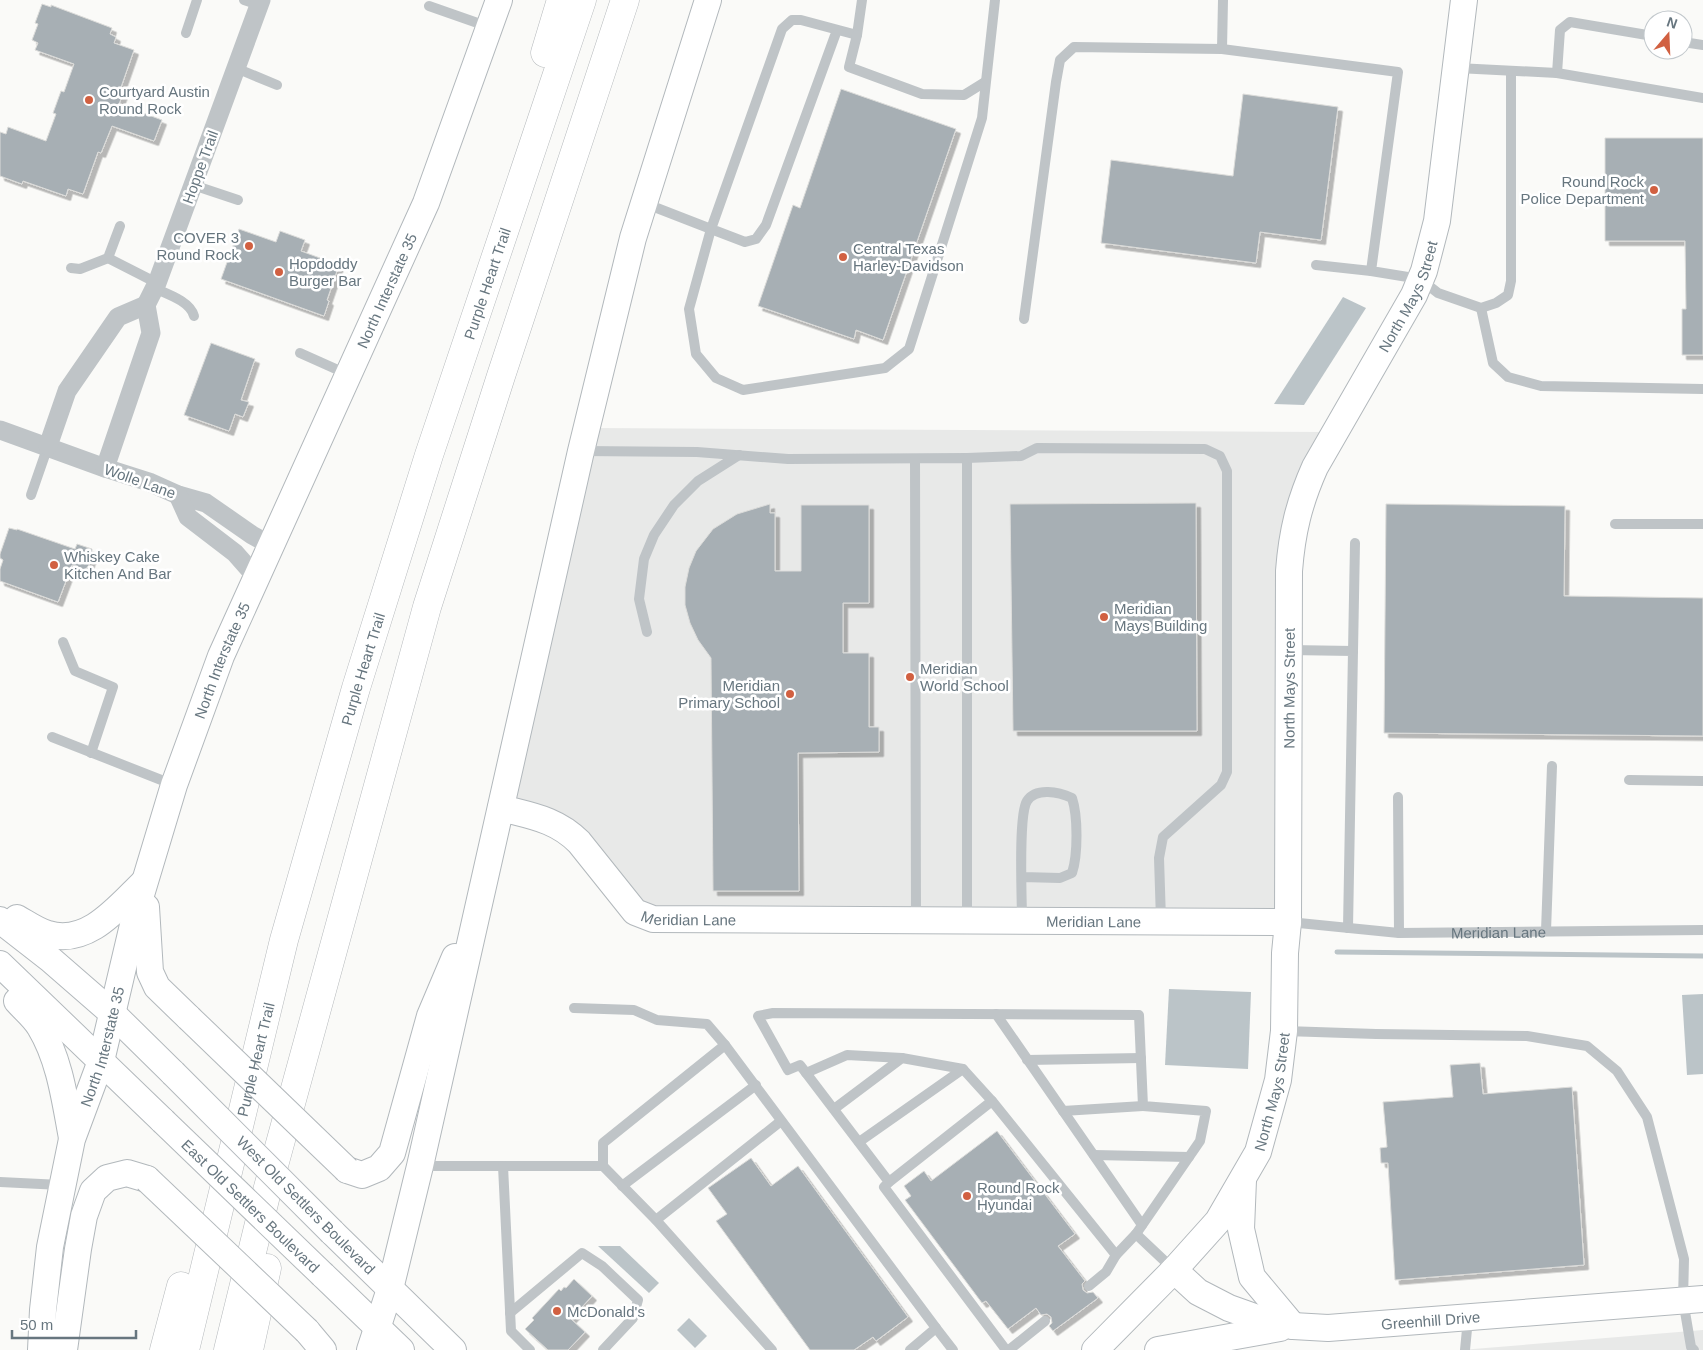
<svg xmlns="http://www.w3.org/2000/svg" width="1703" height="1350" font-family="Helvetica,sans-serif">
<defs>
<filter id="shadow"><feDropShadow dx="4.5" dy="4.5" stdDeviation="0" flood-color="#0004"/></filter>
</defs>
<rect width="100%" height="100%" fill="#fafaf8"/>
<g fill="#e8e9e8">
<polygon points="594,428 1327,432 1304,471 1279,918 657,916 578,836 510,806"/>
<polygon points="1703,1330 1703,1350 1461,1350"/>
</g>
<g fill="#bbc4c8">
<polygon points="1343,297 1366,308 1304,405 1274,404"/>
<polygon points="1169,989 1251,992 1248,1069 1165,1065"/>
<polygon points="1703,994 1703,1074 1687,1075 1682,995"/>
<polygon points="598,1246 620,1246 659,1283 649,1293"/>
<polygon points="689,1318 707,1336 695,1348 677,1330"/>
</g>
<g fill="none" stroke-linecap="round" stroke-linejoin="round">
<polyline stroke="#bbc4c8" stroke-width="5" points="1337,952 1703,956"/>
</g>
<g fill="#a7afb4" stroke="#dcdcda" filter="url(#shadow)">
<polygon points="42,4 51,7 51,5 112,28 110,34 116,37 114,43 134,50 120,90 124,91 119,104 162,120 154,141 112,126 101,153 98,152 83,194 68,189 66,196 23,181 22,184 0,176 0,132 6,134 8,127 46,141 56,114 53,113 61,91 64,92 74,64 35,50 38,43 32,40 38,24 35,23"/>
<polygon points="841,89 956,129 883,340 856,330 854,339 758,306 793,205 800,208"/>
<polygon points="1243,94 1338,107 1321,240 1260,232 1256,263 1101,243 1111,160 1233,176"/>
<polygon points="1605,138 1703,138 1703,355 1682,355 1682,309 1686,309 1685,241 1605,241"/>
<polygon points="239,229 276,242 280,231 305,240 301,251 339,265 327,300 329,301 324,316 221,279"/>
<polygon points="211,343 255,359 241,400 249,402 243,417 235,414 229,431 184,415"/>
<polygon points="1196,503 1197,731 1013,731 1010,504"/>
<polygon points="770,504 770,513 775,513 775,571 801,571 801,505 869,505 869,603 843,603 843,653 869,653 869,727 879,727 879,752 798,753 799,891 713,891 711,658 698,640 690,623 685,605 685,587 689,568 696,551 713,529 737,514"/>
<polygon points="1386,504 1565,506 1564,596 1703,598 1703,736 1384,733"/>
<polygon points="9,528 17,530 17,529 75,549 77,544 92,549 92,557 89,565 85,570 72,565 58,602 0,581 0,569 3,560 0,558 0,554"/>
<polygon points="1480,1063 1483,1094 1572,1087 1584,1265 1395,1280 1388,1163 1381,1163 1380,1148 1387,1147 1383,1102 1453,1097 1450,1065"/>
<polygon points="997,1131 1075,1234 1058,1246 1085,1281 1082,1284 1083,1290 1087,1293 1093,1292 1098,1298 1053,1331 1049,1326 1052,1323 1051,1317 1047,1314 1041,1315 1036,1308 1008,1329 986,1301 982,1303 905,1200 911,1196 904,1186 924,1171 931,1181"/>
<polygon points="751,1158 771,1186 798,1166 908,1317 876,1341 873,1337 854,1350 810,1350 716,1221 727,1214 708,1188"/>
<polygon points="574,1279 592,1296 571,1319 585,1332 568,1350 548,1350 525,1329 534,1320 532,1318 559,1289 561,1291 564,1287 566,1288"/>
</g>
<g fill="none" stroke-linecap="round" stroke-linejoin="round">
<g stroke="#b2b8bc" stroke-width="28">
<g id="secondary">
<path id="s2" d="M 501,808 C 531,816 556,819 579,842 L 635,912 L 653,919 L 1288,922"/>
<polyline points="146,907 150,972 157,987 189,1018"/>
<path d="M 17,918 C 26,923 37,931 48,934 C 88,946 118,907 144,882"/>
<polyline points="0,920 50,959 111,1012 173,1073"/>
<polyline points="0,964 163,1121"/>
<path d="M 17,1001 C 24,1009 34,1017 40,1027 C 60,1060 65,1101 72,1138"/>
<polyline points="347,1170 362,1175 379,1168 392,1153 430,1016 455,957"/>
<polyline points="1243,1180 1241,1229 1252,1277 1293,1326"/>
<polyline points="332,1232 453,1350"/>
<path id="s3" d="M 1174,1270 L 1198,1292 L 1229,1308 L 1260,1319 L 1293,1326 L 1328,1328 L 1703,1299"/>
<polyline points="323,1275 401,1350"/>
<polyline points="307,1331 323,1350"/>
<path id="s4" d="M 41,1350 L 43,1310 L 50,1247 L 72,1139 L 101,1061 L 137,908 L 174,785 L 221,656 L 426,203 L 499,0"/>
<polyline points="64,1350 78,1249 84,1216 93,1191 107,1178 127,1173 147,1179"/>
<polyline points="370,1350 390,1289 420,1166 581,451 633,238 708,0"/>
<path id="s5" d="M 1095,1350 L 1174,1270 L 1218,1221 L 1258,1152 L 1278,1080 L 1284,1031 L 1285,953 L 1288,922 L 1289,571 C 1292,532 1299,503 1315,467 L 1414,295 L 1424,271 L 1437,221 L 1464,0"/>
<polyline points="1158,1350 1280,1328"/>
</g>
</g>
<g stroke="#b5b9bc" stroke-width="29">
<g id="highway">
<polyline points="545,53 561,0"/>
<polyline points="164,1350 181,1286"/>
<path id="s6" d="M 185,1350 L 284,940 L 356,688 L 429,455 L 582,0"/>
<polyline points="228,1350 267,1191 427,607 501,376 625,0"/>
<polyline points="249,1350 267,1268"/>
</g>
</g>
<g stroke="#bfc4c7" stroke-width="10">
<polyline points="244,0 259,5"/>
<polyline points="429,6 489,27"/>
<polyline points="837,30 766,225 756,239 745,242 711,229 782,29 792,20 801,20 857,35 862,0"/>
<polyline points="186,33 197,0"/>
<polyline points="857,35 849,67 922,94 964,95 985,82"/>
<polyline points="1683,42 1703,45"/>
<polyline points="1222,49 1398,72 1371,271 1420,279 1438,293 1481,308 1496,303 1508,295 1511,281 1511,71"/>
<polyline points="236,68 277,85"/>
<polyline points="1457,68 1557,73 1703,98"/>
<polyline points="1557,73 1560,30 1570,22 1653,36"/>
<polyline points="193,185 238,200"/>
<polyline points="644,203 711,229 689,309 696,354 716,378 743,390 885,368 909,349 982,118 995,0"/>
<polyline points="108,258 157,283"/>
<polyline points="1316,265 1371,271"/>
<polyline points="71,268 80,269 108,258 120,226"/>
<path d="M 154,288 C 167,294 190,301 194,316"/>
<polyline points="1481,308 1493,363 1508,377 1541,386 1703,389"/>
<polyline points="1024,319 1056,82 1060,60 1074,47 1222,49 1223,0"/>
<polyline points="300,353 347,374"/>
<polyline points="582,451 697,452 788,459 967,458 967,921"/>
<polyline points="967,458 1021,456 1037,448 1205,449 1220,456 1227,471 1227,772 1221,785 1163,837 1159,858 1161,920"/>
<polyline points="915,459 916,920"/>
<polyline points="31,495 48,446"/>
<polyline points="1615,524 1703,524"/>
<polyline points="647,632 639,599 644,559 654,535 674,505 698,481 739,455"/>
<polyline points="63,642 75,671 113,687 91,753"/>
<polyline points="1290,650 1353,651 1348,928"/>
<polyline points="1353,651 1355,543"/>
<polyline points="52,737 174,785"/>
<polyline points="1629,780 1703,781"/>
<polyline points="1398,797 1399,933"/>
<path d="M 1022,920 C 1022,899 1018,815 1027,801 C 1036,787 1059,792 1072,798 C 1078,816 1078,855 1072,873 L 1060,878 L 1022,877"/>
<path id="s1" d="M 1289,922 L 1399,933 L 1703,930"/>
<polyline points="1546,931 1552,766"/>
<polyline points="574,1008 634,1010 657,1020 707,1024 725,1045 936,1328 910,1350"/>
<polyline points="996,1014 1142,1225"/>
<polyline points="1285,1031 1376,1034 1527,1036 1587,1046 1617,1071 1647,1117 1684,1259 1683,1300 1691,1347 1694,1350"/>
<polyline points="1027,1060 1141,1058"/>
<polyline points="963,1069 992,1101"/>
<polyline points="806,1073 847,1055 902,1058"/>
<polyline points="834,1109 902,1058 963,1069 859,1142"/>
<polyline points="1063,1111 1143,1106"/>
<polyline points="1094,1155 1189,1157"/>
<polyline points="421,1166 603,1166 656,1220 772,1350"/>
<polyline points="503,1166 511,1331 530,1350"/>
<polyline points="603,1166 603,1143 725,1045"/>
<polyline points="0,1182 61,1185"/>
<polyline points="889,1182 992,1101 1116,1255"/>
<polyline points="622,1186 756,1085"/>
<polyline points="656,1220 781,1121"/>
<polyline points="1136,1234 1173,1269"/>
<polyline points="510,1313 582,1253 602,1266 638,1300 633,1318 603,1350"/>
<polyline points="936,1328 953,1350"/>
<polyline points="1006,1350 884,1187 889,1182 800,1065 788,1070 758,1016 773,1013 1139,1015 1143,1106 1206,1111 1200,1141 1136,1234 1116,1255 1106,1272 1089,1286"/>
<polyline points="1009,1350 1045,1321"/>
<polyline points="1465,1350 1468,1319"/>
</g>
<g stroke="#bfc4c7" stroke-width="19">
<polyline points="0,430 105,468 149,482 178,495 206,503 252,535 272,546"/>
<polyline points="48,446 67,391 118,317 146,305"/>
<polyline points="105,468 151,333 146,305 157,283 261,0"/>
<polyline points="178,495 188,517 235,553 257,578"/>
</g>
<use href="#secondary" stroke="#fff" stroke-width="26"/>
<use href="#highway" stroke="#fff" stroke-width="28"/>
<g stroke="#b2b8bc" stroke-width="28" stroke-linecap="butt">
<g id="secondary-bridge">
<polyline points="189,1018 347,1170"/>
<polyline points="173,1073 332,1232"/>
<path id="s7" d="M 163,1121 L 323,1275"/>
<polyline points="147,1179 307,1331"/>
</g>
</g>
<use href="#secondary-bridge" stroke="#fff" stroke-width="26"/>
</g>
<g fill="#d16041" stroke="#fff" stroke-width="2">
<circle cx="89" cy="100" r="5"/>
<circle cx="1654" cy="190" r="5"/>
<circle cx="249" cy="246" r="5"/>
<circle cx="843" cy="257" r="5"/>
<circle cx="279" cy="272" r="5"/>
<circle cx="54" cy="565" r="5"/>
<circle cx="1104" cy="617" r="5"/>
<circle cx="910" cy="677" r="5"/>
<circle cx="790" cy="694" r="5"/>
<circle cx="967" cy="1196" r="5"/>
<circle cx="557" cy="1311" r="5"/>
</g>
<g text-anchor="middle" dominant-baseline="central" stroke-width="5" stroke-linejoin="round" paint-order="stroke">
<g font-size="15" fill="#67767f" stroke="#fff" text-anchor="start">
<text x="99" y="91">Courtyard Austin<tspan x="99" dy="17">Round Rock</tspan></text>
<text x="1644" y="181" text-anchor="end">Round Rock<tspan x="1644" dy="17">Police Department</tspan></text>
<text x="239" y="237" text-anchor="end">COVER 3<tspan x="239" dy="17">Round Rock</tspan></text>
<text x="853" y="248">Central Texas<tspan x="853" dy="17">Harley-Davidson</tspan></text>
<text x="289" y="263">Hopdoddy<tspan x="289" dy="17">Burger Bar</tspan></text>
<text x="64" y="556">Whiskey Cake<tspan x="64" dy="17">Kitchen And Bar</tspan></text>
<text x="1114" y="608">Meridian<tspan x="1114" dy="17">Mays Building</tspan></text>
<text x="920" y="668">Meridian<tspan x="920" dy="17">World School</tspan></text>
<text x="780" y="685" text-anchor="end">Meridian<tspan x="780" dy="17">Primary School</tspan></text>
<text x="977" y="1187">Round Rock<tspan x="977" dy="17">Hyundai</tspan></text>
<text x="567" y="1311">McDonald's</text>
</g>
<g font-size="15" fill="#67767f" stroke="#fff">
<text transform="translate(200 167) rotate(-70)">Hoppe Trail</text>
<text stroke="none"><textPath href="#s6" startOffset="1109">Purple Heart Trail</textPath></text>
<text stroke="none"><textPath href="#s4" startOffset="1121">North Interstate 35</textPath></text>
<text stroke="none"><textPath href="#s5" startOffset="1145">North Mays Street</textPath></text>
<text transform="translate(140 481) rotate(20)">Wolle Lane</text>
<text stroke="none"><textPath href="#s4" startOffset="716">North Interstate 35</textPath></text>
<text stroke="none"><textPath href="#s6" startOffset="704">Purple Heart Trail</textPath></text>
<text stroke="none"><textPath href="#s5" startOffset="725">North Mays Street</textPath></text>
<text stroke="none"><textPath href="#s2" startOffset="231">Meridian Lane</textPath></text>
<text stroke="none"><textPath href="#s2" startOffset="636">Meridian Lane</textPath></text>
<text stroke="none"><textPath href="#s1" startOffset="210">Meridian Lane</textPath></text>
<text stroke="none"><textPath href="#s4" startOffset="311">North Interstate 35</textPath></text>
<text stroke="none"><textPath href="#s6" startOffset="299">Purple Heart Trail</textPath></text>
<text stroke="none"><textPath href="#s5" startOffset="320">North Mays Street</textPath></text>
<text stroke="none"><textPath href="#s7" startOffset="122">East Old Settlers Boulevard</textPath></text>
<text transform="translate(306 1205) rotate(45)">West Old Settlers Boulevard</text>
<text stroke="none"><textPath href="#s3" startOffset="272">Greenhill Drive</textPath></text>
</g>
</g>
<g transform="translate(1668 35) rotate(19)"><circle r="24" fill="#ffffff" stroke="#c2c8cc"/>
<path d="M0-4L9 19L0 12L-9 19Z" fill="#d16041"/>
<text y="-8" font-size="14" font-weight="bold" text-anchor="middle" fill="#67767f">N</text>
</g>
<path d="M12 1330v8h124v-8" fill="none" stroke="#67767f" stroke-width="2.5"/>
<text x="20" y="1330" font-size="15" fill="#67767f" stroke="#ffffff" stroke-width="4" paint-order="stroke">50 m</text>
</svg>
